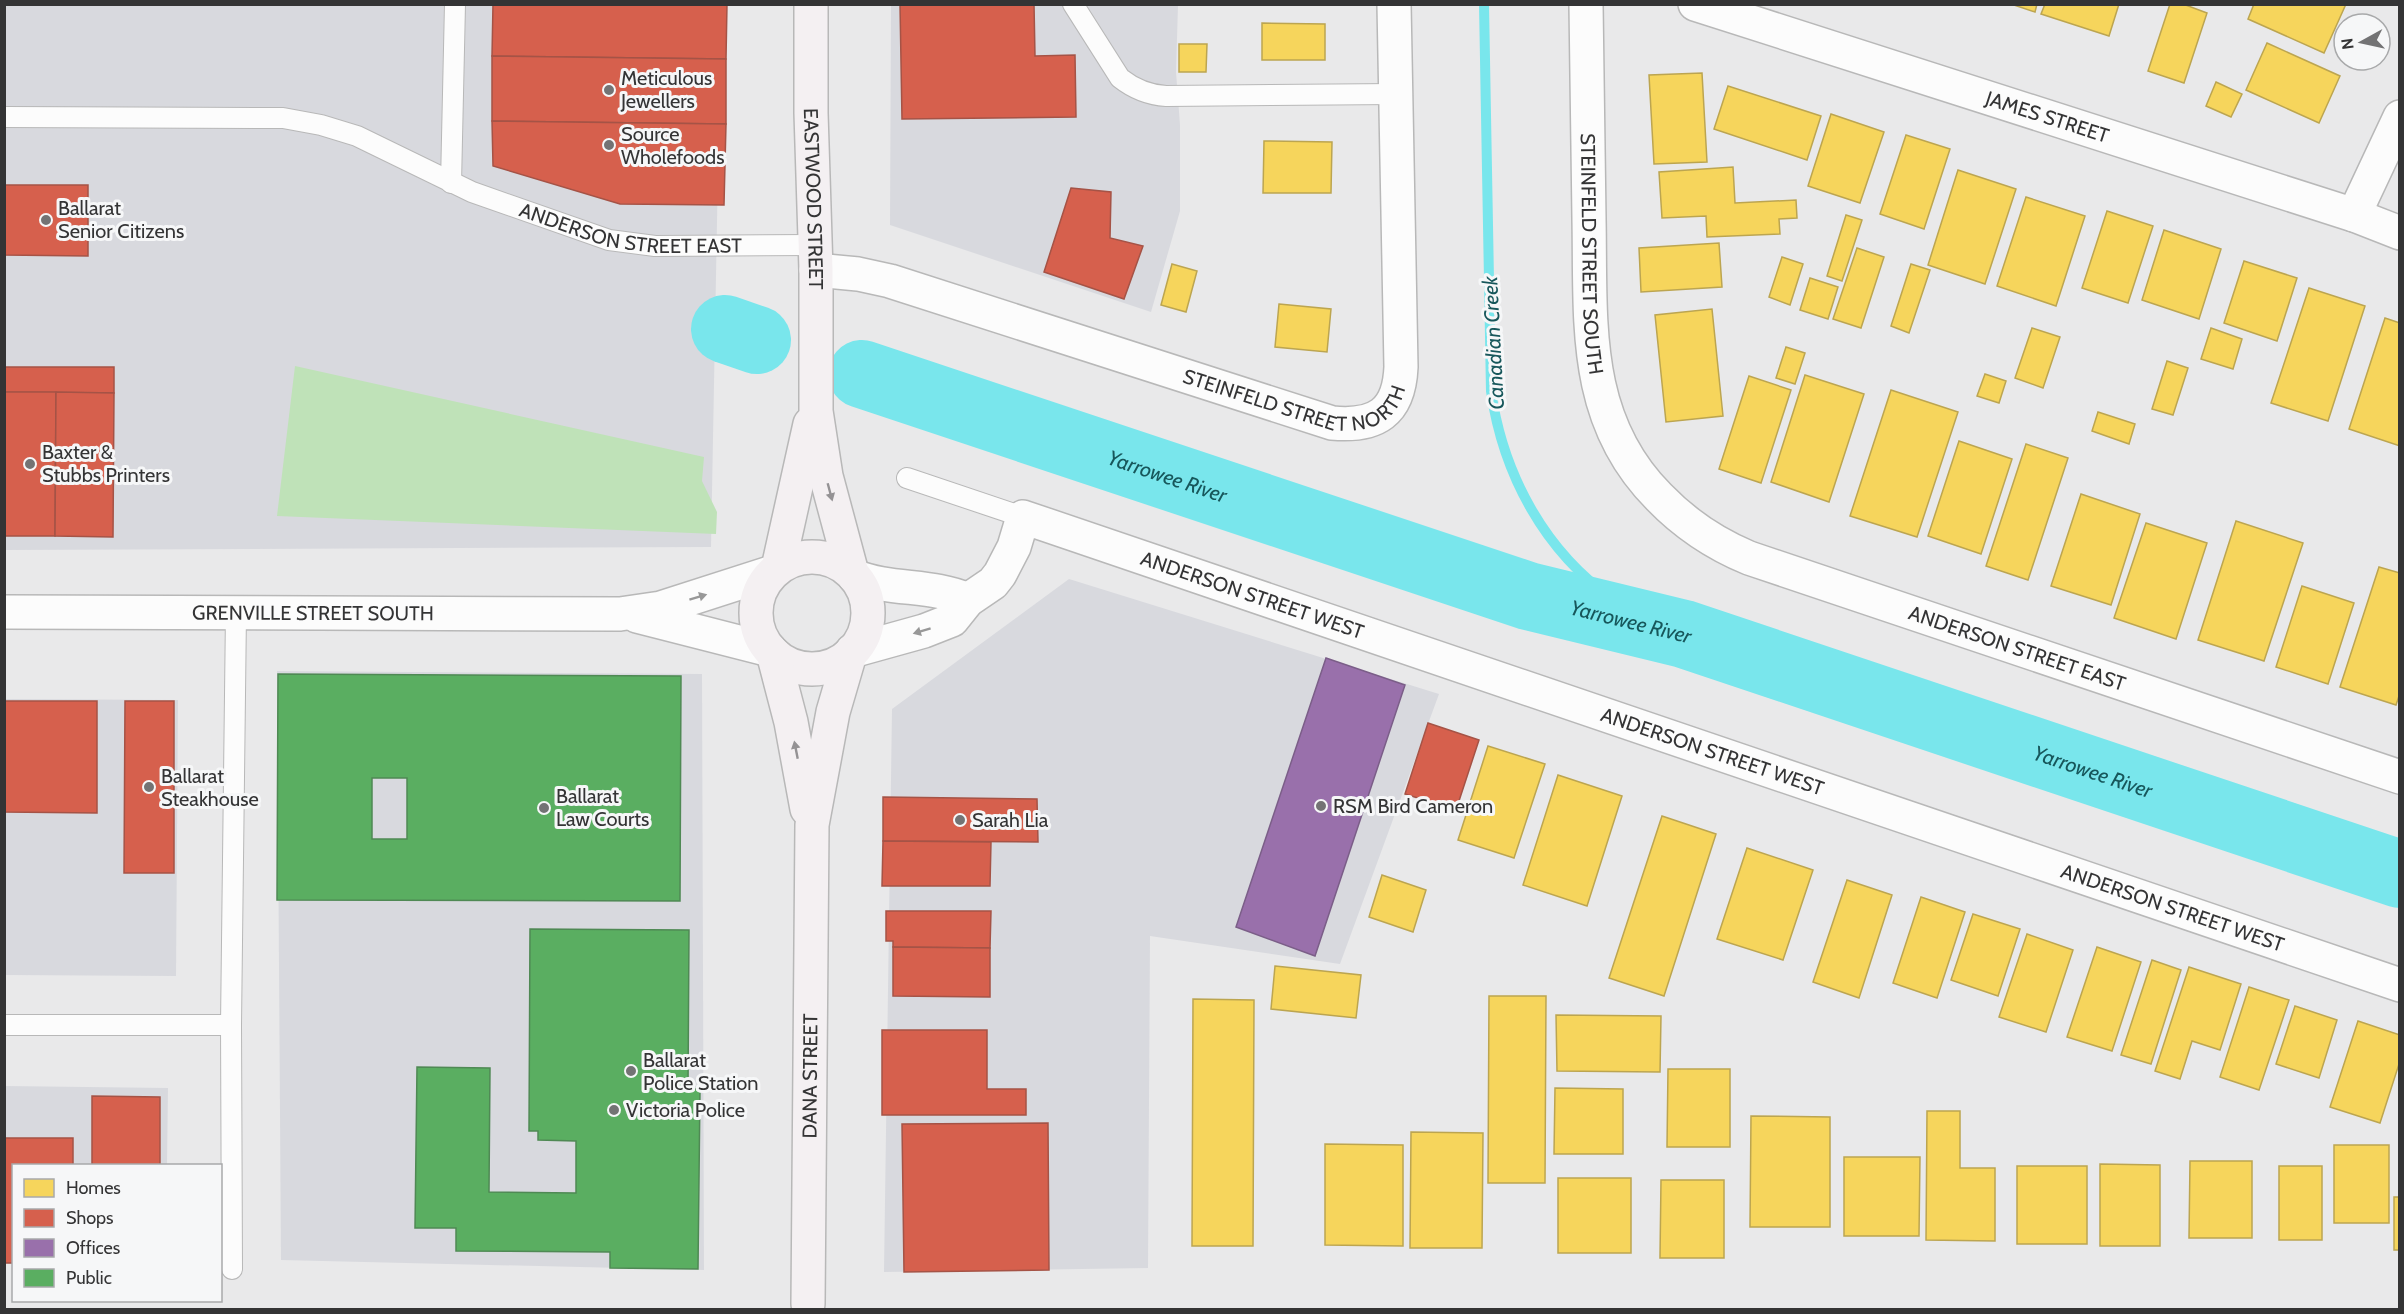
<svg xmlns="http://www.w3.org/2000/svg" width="2404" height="1314" font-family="Cabin,sans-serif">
<rect width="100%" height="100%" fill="#e9e9ea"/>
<g fill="#d8d9de">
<polygon points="4,5 721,5 711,547 5,550"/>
<polygon points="891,5 1178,5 1176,72 1180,125 1180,211 1151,312 890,225"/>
<polygon points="1069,579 1439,694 1340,964 1150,936 1148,1268 884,1272 892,709"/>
<polygon points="277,671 702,674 704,1270 281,1260"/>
<polygon points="5,699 178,700 176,976 5,975"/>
<polygon points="5,1086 168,1088 167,1165 14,1166 13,1264 5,1264"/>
</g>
<polygon fill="#bfe2b8" points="295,366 704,457 702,481 717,512 716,534 277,516"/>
<g fill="#f6d55c" stroke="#bca550" stroke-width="1.5">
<polygon points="2011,4 2037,4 2035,12"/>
<polygon points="2045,4 2119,4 2109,36 2041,14"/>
<polygon points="2170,4 2183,4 2207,13 2184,83 2148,71"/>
<polygon points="2254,4 2346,4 2324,53 2248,19"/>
<polygon points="1262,23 1325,24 1325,60 1262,60"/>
<polygon points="2267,43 2340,76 2319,123 2246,90"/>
<polygon points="1179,44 1207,44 1206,72 1179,72"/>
<polygon points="1702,73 1707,162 1654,164 1649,75"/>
<polygon points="2216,82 2242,94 2231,117 2206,106"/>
<polygon points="1728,86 1821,116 1807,160 1714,129"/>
<polygon points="1831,114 1884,132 1860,203 1808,186"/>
<polygon points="1906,135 1950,149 1924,229 1880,214"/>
<polygon points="1264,141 1332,142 1331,193 1263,193"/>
<polygon points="1733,167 1735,203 1796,200 1797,218 1779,219 1780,234 1707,237 1706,216 1662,218 1659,172"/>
<polygon points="1958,170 2016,189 1985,284 1928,265"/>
<polygon points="2026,197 2085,216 2056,306 1997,286"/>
<polygon points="2107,211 2153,226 2128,303 2082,288"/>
<polygon points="1846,215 1862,220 1842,281 1827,276"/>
<polygon points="2164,230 2221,249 2199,319 2142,300"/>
<polygon points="1719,243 1722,287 1641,292 1639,248"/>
<polygon points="1857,248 1884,257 1861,328 1833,319"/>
<polygon points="1782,257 1803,264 1790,305 1769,297"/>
<polygon points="2244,261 2297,278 2277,341 2224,323"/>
<polygon points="1172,264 1197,271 1186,312 1161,305"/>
<polygon points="1911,264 1930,270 1909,333 1891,326"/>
<polygon points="1810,278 1838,287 1828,319 1800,310"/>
<polygon points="2309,288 2365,306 2328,421 2271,403"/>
<polygon points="1279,304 1331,309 1327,352 1275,347"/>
<polygon points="1712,309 1723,416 1666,422 1655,315"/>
<polygon points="2385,318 2400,323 2400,446 2349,429"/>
<polygon points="2032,328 2060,337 2043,388 2015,378"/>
<polygon points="2211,328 2242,339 2233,369 2201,359"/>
<polygon points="1786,347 1805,353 1795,384 1776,378"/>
<polygon points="2167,361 2188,368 2173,415 2152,409"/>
<polygon points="1985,374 2006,381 1999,403 1977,396"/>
<polygon points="1805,375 1864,394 1829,502 1771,482"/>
<polygon points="1749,376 1791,390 1761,483 1719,469"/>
<polygon points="1891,390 1958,412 1917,537 1850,516"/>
<polygon points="2098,412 2135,424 2129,444 2092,431"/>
<polygon points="1959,441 2012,459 1981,554 1928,536"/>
<polygon points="2026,444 2068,458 2028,580 1986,566"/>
<polygon points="2081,494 2140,514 2111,605 2051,586"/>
<polygon points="2236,521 2303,543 2264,661 2198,640"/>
<polygon points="2146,523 2207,543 2176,639 2114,618"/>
<polygon points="2379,567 2400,573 2400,693 2396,705 2340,687"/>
<polygon points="2302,586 2354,603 2328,684 2276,667"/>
<polygon points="1488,746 1545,764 1514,858 1458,840"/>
<polygon points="1558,775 1622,796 1587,906 1523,885"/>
<polygon points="1662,816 1716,834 1664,996 1609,978"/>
<polygon points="1747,848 1813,870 1783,960 1717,939"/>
<polygon points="1382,875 1426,890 1413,932 1369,917"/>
<polygon points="1847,880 1892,895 1859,998 1813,982"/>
<polygon points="1921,897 1965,912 1937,998 1893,983"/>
<polygon points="1973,914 2020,929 1998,996 1951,980"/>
<polygon points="2027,934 2073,950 2046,1032 1999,1017"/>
<polygon points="2097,947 2141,962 2112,1051 2067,1037"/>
<polygon points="2152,960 2181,970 2151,1064 2121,1055"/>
<polygon points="1275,966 1361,975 1356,1018 1271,1009"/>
<polygon points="2189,967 2241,984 2220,1050 2192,1041 2180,1079 2155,1071"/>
<polygon points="2249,987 2289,1000 2259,1090 2220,1077"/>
<polygon points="1489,996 1546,996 1545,1183 1488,1183"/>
<polygon points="1193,999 1254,1000 1253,1246 1192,1246"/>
<polygon points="2295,1006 2337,1020 2319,1078 2276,1064"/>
<polygon points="1556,1015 1661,1016 1660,1072 1557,1071"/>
<polygon points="2358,1021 2400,1035 2400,1061 2380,1123 2330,1107"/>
<polygon points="1668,1069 1730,1069 1730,1147 1667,1147"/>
<polygon points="1555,1088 1623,1089 1623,1154 1554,1154"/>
<polygon points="1927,1111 1960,1111 1960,1168 1995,1168 1995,1241 1926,1240"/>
<polygon points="1751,1116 1830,1117 1830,1227 1750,1227"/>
<polygon points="1411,1132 1483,1133 1482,1248 1410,1248"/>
<polygon points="1325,1144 1403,1145 1403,1246 1325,1245"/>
<rect x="2334" y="1145" width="55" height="78"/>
<polygon points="1844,1157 1920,1157 1919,1236 1844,1236"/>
<polygon points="2190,1161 2252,1161 2252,1238 2189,1238"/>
<polygon points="2100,1164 2160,1165 2160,1246 2100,1246"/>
<rect x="2017" y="1166" width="70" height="78"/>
<rect x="2279" y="1166" width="43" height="74"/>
<rect x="1558" y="1178" width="73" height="75"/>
<polygon points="1661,1180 1724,1180 1724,1258 1660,1258"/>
<rect x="2394" y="1197" width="6" height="53"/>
</g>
<g fill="#d6604d" stroke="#a55346" stroke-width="1.5">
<polygon points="493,4 727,4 726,59 492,56"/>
<polygon points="900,4 1034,4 1035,56 1075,55 1076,117 902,119"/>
<polygon points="492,56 726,59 726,124 492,121"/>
<polygon points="492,121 726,124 724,205 620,204 493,166"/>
<polygon points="4,185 88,185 88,256 4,255"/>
<polygon points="1071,188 1111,192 1110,238 1143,246 1124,299 1044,272"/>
<polygon points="4,367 114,367 114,393 4,392"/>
<polygon points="4,392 56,392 55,536 4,536"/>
<polygon points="56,392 114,393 113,537 55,536"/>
<polygon points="4,701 97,701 97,813 4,812"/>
<polygon points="125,701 174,701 174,873 124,873"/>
<polygon points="1428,723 1479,740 1456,810 1405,794"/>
<polygon points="883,797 1037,799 1038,842 883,841"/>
<polygon points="883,841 991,842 990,886 882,886"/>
<polygon points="886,911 991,911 990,948 893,947 893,941 886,941"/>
<polygon points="893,947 990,948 990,997 893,996"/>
<polygon points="882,1030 987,1030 987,1089 1026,1089 1026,1115 882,1115"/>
<polygon points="92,1096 160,1097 160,1166 92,1166"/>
<polygon points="1048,1123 1049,1270 904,1272 902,1124"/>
<polygon points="4,1138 73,1138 73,1166 14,1166 14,1263 4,1263"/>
</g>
<polygon fill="#9970ab" stroke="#7b5e88" stroke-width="1.5" points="1326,658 1405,685 1315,956 1236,927"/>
<g fill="#5aae61" stroke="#4f8954" stroke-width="1.5" fill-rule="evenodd">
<path d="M 278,674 L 681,676 L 680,901 L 277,900 ZM 372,778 L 407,778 L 407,839 L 372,839 Z"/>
<polygon points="530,929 689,930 688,1089 700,1089 698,1269 610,1268 610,1252 456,1251 456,1228 415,1228 417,1067 490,1068 489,1192 576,1193 576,1141 538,1140 538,1131 529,1131"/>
</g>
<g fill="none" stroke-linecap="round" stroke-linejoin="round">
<path stroke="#79e6ec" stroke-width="10" d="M 1484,4 L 1491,391 C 1503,474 1544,551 1614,600 C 1635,614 1660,624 1684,634"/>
<g stroke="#79e6ec" stroke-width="68">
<polyline points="725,329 757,340"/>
<path id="s1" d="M 862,374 L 1528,596 L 1684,634 L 2400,874"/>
</g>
<g stroke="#b8b8b8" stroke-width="22">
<g id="lane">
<path d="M 1073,4 L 1120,78 C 1134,89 1148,95 1166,96 L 1396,94"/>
<path id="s2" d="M 4,117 L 283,118 L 321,125 L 357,136 L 472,192 L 609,240 L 655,246 L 815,245"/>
<polyline points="451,183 455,4"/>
<polyline points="907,478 1023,517"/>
<polyline points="4,1025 231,1025"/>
<polyline points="232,1269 231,1025 236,612"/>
</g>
</g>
<g stroke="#b8b8b8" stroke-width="36">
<g id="street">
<path id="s3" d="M 1586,4 C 1587,76 1588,147 1589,219 C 1591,321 1581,419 1659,497 C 1685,524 1713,543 1749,558 L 2400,777"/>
<path id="s4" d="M 1695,4 L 2354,215 L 2400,233"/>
<polyline points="2354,215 2400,117"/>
<path id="s5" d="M 816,270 L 858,274 L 890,281 L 1332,423 C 1376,427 1399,413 1401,367 L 1394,4"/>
<path d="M 854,576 C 891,591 932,584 968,600"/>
<path id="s6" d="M 4,612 L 620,614 L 661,608 L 773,572"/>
<polyline points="637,616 770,650"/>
<path id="s7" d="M 852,651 L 924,631 L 952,620 L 968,600 L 993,583 L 1000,574 L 1014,547 L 1023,517 L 2400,985"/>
</g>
</g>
<g stroke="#b8b8b8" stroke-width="36">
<g id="secondary">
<path id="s8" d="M 811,4 L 811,113 L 816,270 L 816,411 L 826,476 L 852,573"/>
<circle cx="812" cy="613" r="56"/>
<polyline points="778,568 810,424"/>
<polyline points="773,653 791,722 807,809"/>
<path id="s9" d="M 808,1304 L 812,825 L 833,712 L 850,654"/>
</g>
</g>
<use href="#lane" stroke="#fcfcfc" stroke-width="20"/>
<use href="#street" stroke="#fcfcfc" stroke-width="33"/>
<use href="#secondary" stroke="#f4f0f2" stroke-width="33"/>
</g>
<defs><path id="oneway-solid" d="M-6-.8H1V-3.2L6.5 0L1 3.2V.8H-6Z" transform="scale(1.5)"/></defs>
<g fill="#949294">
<use href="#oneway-solid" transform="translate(830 492) rotate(75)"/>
<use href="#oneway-solid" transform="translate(796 750) rotate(-101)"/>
</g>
<g fill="#989898">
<use href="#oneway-solid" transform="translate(698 597) rotate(-17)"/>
<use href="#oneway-solid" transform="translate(922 631) rotate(163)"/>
</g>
<g fill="#737374" stroke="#f6f7f8" stroke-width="2">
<circle cx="609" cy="90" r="6"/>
<circle cx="609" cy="145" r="6"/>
<circle cx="46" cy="220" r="6"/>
<circle cx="30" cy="464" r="6"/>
<circle cx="149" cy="787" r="6"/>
<circle cx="1321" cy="806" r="6"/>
<circle cx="544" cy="808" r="6"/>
<circle cx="960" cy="820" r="6"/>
<circle cx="631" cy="1071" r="6"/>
<circle cx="614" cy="1110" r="6"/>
</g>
<g text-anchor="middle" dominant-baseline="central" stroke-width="6" stroke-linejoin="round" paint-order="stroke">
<g font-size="20" fill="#343435" stroke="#f6f7f8" text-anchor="start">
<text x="621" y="78">Meticulous<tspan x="621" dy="23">Jewellers</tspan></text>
<text x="621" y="134">Source<tspan x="621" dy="23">Wholefoods</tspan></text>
<text x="58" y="208">Ballarat<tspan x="58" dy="23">Senior Citizens</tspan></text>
<text x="42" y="452">Baxter &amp;<tspan x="42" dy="23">Stubbs Printers</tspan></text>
<text x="161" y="776">Ballarat<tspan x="161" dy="23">Steakhouse</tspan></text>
<text x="556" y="796">Ballarat<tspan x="556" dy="23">Law Courts</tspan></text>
<text x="1333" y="806">RSM Bird Cameron</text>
<text x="972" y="820">Sarah Lia</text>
<text x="643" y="1060">Ballarat<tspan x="643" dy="23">Police Station</tspan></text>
<text x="626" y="1110">Victoria Police</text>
</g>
<g font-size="20" fill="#343435" stroke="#f6f7f8">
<text stroke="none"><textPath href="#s4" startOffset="370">JAMES STREET</textPath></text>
<text stroke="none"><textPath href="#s8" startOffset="195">EASTWOOD STREET</textPath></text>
<text stroke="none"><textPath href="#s2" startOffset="648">ANDERSON STREET EAST</textPath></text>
<text stroke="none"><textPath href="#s3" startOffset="250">STEINFELD STREET SOUTH</textPath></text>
<text stroke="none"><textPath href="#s5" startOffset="504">STEINFELD STREET NORTH</textPath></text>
<text stroke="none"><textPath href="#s7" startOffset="476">ANDERSON STREET WEST</textPath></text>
<text stroke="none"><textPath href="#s6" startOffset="309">GRENVILLE STREET SOUTH</textPath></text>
<text stroke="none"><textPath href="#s3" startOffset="903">ANDERSON STREET EAST</textPath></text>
<text stroke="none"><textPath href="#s7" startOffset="962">ANDERSON STREET WEST</textPath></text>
<text stroke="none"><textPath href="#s7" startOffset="1448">ANDERSON STREET WEST</textPath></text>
<text stroke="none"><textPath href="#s9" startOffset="228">DANA STREET</textPath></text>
</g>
<g font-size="21" font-style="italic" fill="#17575b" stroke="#f6f7f8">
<text transform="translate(1493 343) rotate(-93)">Canadian Creek</text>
<text stroke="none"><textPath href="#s1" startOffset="322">Yarrowee River</textPath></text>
<text stroke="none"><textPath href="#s1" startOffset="808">Yarrowee River</textPath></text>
<text stroke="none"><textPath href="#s1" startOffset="1294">Yarrowee River</textPath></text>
</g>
</g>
<rect width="2404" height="1314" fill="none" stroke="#343435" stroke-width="12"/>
<rect x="12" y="1164" width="210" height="138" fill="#f6f7f8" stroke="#a8a9aa" stroke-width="1.5"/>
<rect x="24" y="1179" width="30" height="18" fill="#f6d55c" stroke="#a8a9aa" stroke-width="1.5"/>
<text x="66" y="1194" font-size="18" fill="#343435">Homes</text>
<rect x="24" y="1209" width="30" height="18" fill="#d6604d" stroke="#a8a9aa" stroke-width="1.5"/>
<text x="66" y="1224" font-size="18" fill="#343435">Shops</text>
<rect x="24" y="1239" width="30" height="18" fill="#9970ab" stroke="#a8a9aa" stroke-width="1.5"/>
<text x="66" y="1254" font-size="18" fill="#343435">Offices</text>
<rect x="24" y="1269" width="30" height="18" fill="#5aae61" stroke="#a8a9aa" stroke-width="1.5"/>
<text x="66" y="1284" font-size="18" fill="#343435">Public</text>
<g transform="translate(2362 42) rotate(262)"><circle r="28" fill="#f6f7f8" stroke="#a8a9aa" stroke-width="1.5"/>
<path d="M0-4.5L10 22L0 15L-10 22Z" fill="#737374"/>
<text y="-9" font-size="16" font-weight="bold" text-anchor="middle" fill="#343435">N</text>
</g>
</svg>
